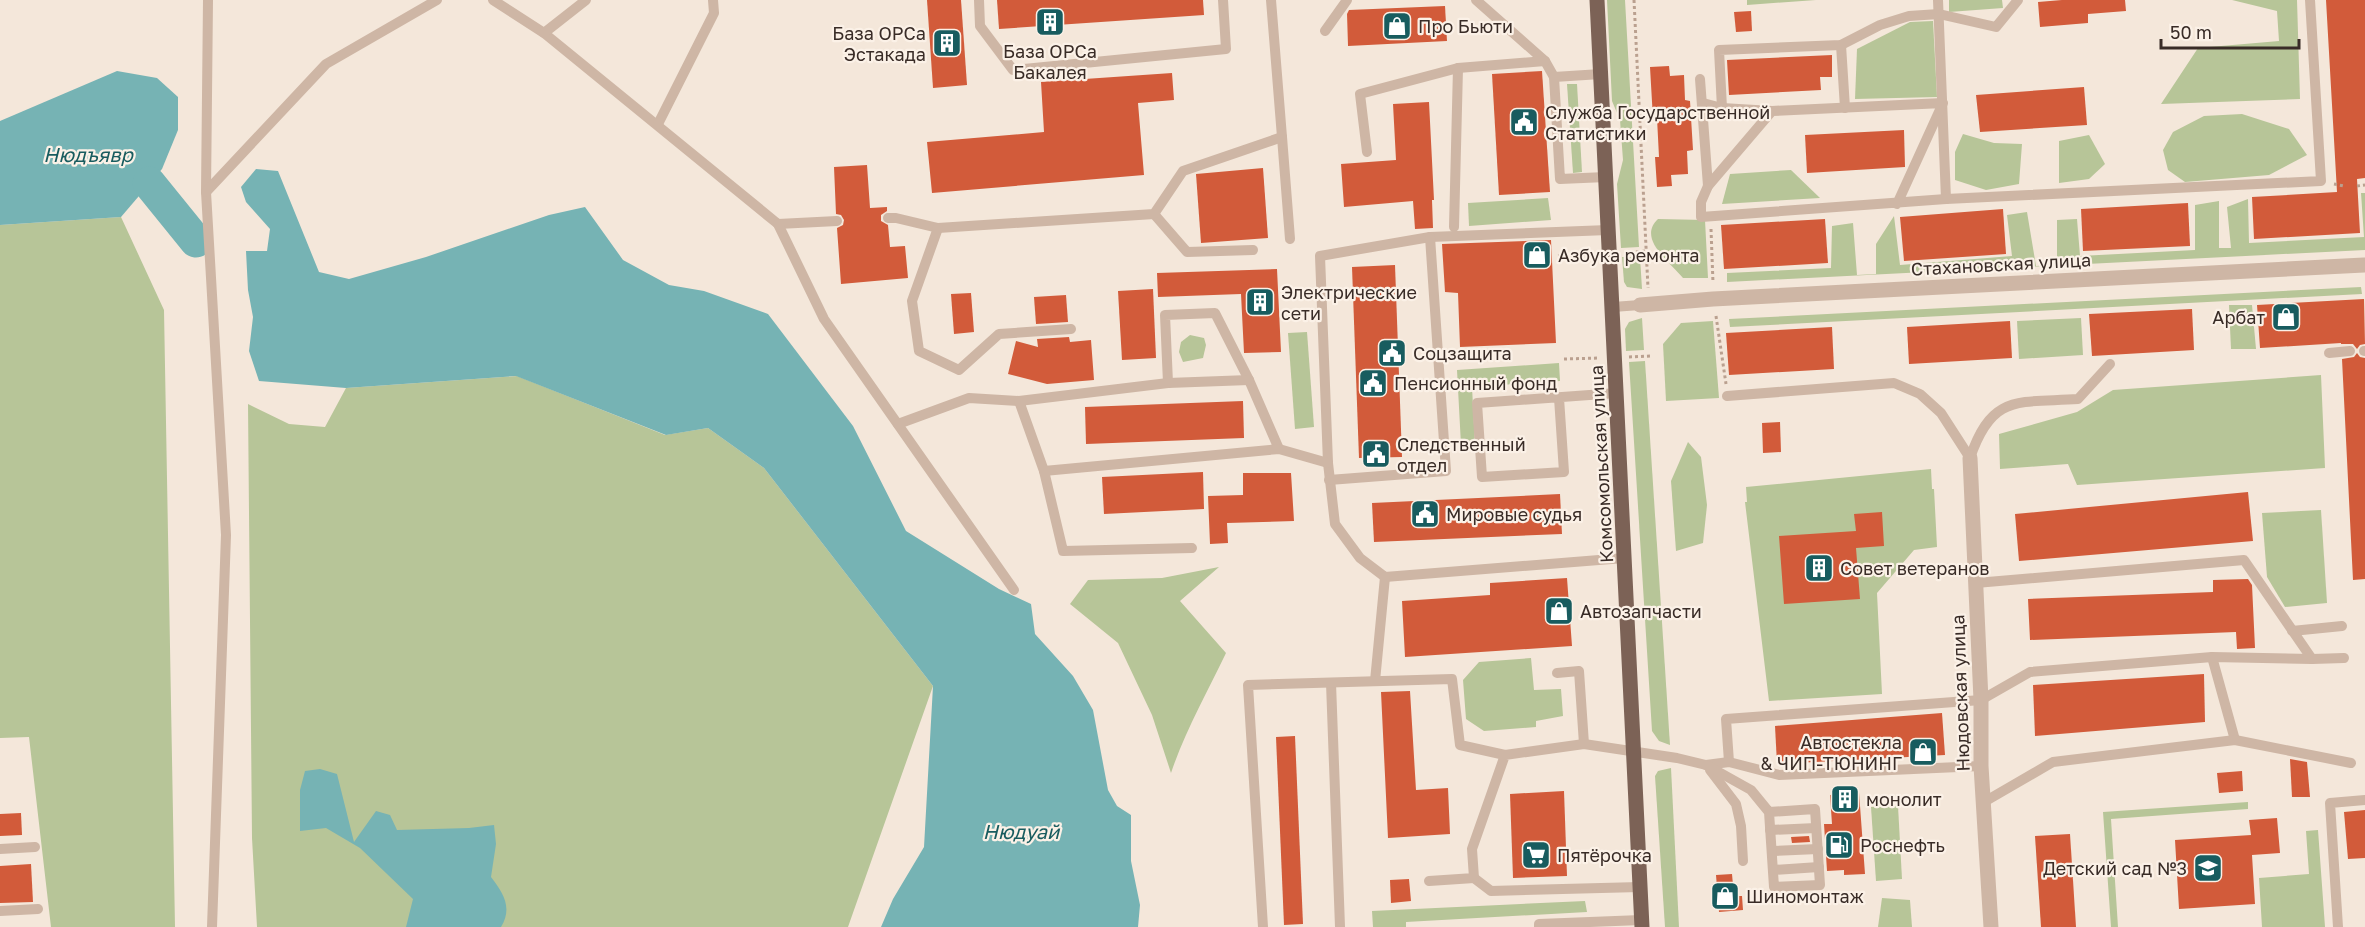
<svg xmlns="http://www.w3.org/2000/svg" width="2365" height="927" font-family="'Golos Text',sans-serif">
<rect width="100%" height="100%" fill="#f4e7da"/>
<g fill="#b7c598">
<polygon points="1607,0 1625,0 1639,247 1621,248 1617,184 1623,160 1620,120 1612,101"/>
<polygon points="1747,0 1816,0 1747,5"/>
<polygon points="1949,0 2002,0 2003,8 1949,12"/>
<polygon points="2232,0 2297,0 2300,99 2161,104 2198,48 2279,41 2277,11"/>
<polygon points="1933,21 1937,97 1855,99 1857,49 1910,22"/>
<polygon points="1567,84 1577,84 1582,172 1573,173"/>
<polygon points="2242,114 2289,129 2307,155 2269,175 2185,182 2168,170 2163,150 2173,132 2204,116"/>
<polygon points="1963,134 1994,143 2022,144 2019,184 1986,190 1955,180 1955,152"/>
<polygon points="2089,135 2105,164 2089,179 2059,183 2059,141"/>
<polygon points="1791,170 1820,198 1722,204 1730,174"/>
<polygon points="2361,193 2365,193 2365,250 1727,282 1727,273 1831,268 1832,226 1853,223 1857,275 1876,274 1876,244 1894,216 1900,265 2012,256 2007,215 2027,212 2036,266 2057,265 2057,220 2077,219 2080,256 2195,250 2195,205 2219,201 2219,248 2231,248 2227,207 2248,199 2249,243 2364,237"/>
<polygon points="1548,198 1551,220 1469,226 1468,203"/>
<polygon points="121,217 164,310 175,927 51,927 29,737 0,738 0,225"/>
<path d="M 1658,219 L 1705,220 L 1708,278 L 1683,278 C 1669,261 1637,239 1658,219 Z"/>
<polygon points="1622,257 1640,257 1642,289 1627,287 1624,282"/>
<polygon points="2361,287 2362,294 1730,327 1729,319"/>
<polygon points="2229,305 2252,305 2256,349 2231,349"/>
<polygon points="1642,318 1644,350 1626,351 1625,329 1629,322"/>
<polygon points="2081,318 2083,355 2019,359 2017,321"/>
<polygon points="1713,321 1719,398 1666,401 1663,344 1681,323"/>
<polygon points="1307,332 1314,427 1295,429 1288,333"/>
<polygon points="1190,335 1204,338 1206,345 1203,358 1183,362 1179,352 1181,342"/>
<polygon points="1645,361 1670,745 1659,741 1652,731 1629,362"/>
<polygon points="1559,363 1560,381 1472,387 1475,444 1461,445 1457,370"/>
<polygon points="2321,375 2325,468 2077,485 2068,464 2000,469 1999,434 2077,412 2113,390"/>
<polygon points="517,376 665,435 708,428 764,468 933,686 848,927 257,927 252,838 248,404 289,424 325,427 346,388"/>
<polygon points="1688,442 1701,457 1707,505 1703,543 1676,551 1671,481"/>
<polygon points="1931,469 1932,489 1934,489 1937,547 1914,550 1877,593 1882,694 1769,701 1745,502 1747,502 1746,487"/>
<polygon points="2321,510 2327,603 2285,607 2267,577 2262,513"/>
<path d="M 1219,567 L 1180,601 L 1226,653 C 1207,693 1185,731 1171,773 L 1152,715 L 1118,643 L 1070,604 L 1088,580 L 1162,578 Z"/>
<polygon points="1531,658 1534,690 1561,689 1563,716 1536,721 1536,727 1484,731 1466,719 1463,680 1479,662"/>
<polygon points="1671,768 1679,927 1665,927 1655,776 1658,771"/>
<polygon points="2248,802 2248,809 2111,819 2118,927 2111,927 2103,812"/>
<polygon points="1898,806 1902,879 1876,881 1871,807"/>
<polygon points="2318,830 2325,927 2262,927 2259,878 2309,874 2306,831"/>
<polygon points="1882,898 1910,900 1912,927 1878,927"/>
<polygon points="1585,901 1587,912 1406,922 1406,927 1373,927 1372,911"/>
</g>
<g fill="#76b3b4">
<polygon points="117,71 157,78 178,97 178,130 162,169 121,217 0,225 0,121"/>
<polygon points="256,169 278,171 319,272 349,279 426,257 549,215 585,207 623,260 669,285 704,291 768,314 853,426 906,531 999,589 1031,604 1035,634 1073,676 1093,710 1108,790 1117,806 1131,815 1131,861 1140,905 1138,927 881,927 893,899 924,847 933,686 764,468 708,428 666,435 516,376 346,388 259,381 249,351 253,317 248,290 246,251 267,251 270,229 246,202 241,187"/>
<path d="M 320,769 L 337,774 L 354,842 L 376,811 L 390,815 L 397,830 L 469,828 L 494,825 L 496,844 L 491,877 C 503,893 513,907 501,927 L 406,927 L 413,899 L 360,848 L 326,828 L 300,831 L 300,790 L 305,771 Z"/>
</g>
<g fill="none" stroke-linecap="round" stroke-linejoin="round">
<polyline stroke="#76b3b4" stroke-width="33" points="149,183 196,241"/>
</g>
<g fill="#d25b3a">
<polygon points="927,0 961,0 967,85 933,88"/>
<polygon points="997,0 1203,0 1204,15 999,29"/>
<polygon points="2062,0 2125,0 2126,11 2088,14 2088,23 2040,27 2038,2"/>
<polygon points="2326,0 2365,0 2365,178 2357,179 2360,233 2254,239 2252,197 2337,192"/>
<polygon points="1445,6 1447,41 1348,46 1347,14 1349,10"/>
<polygon points="1751,11 1752,31 1736,32 1734,12"/>
<polygon points="1832,55 1832,77 1820,77 1821,90 1729,95 1727,60"/>
<polygon points="1669,66 1670,76 1684,75 1685,100 1690,101 1693,150 1687,151 1688,174 1671,175 1672,186 1657,187 1655,157 1659,157 1657,118 1653,119 1650,67"/>
<polygon points="1542,71 1550,192 1499,195 1492,74"/>
<polygon points="1172,73 1174,100 1138,103 1144,175 932,193 927,142 1044,132 1041,82"/>
<polygon points="2084,87 2087,125 1980,132 1976,95"/>
<polygon points="1429,102 1434,200 1432,200 1433,228 1415,229 1413,201 1344,207 1341,164 1396,160 1393,104"/>
<polygon points="1904,130 1905,167 1807,173 1805,135"/>
<polygon points="867,165 870,208 887,207 887,211 881,215 881,221 888,225 890,247 905,246 908,278 841,284 837,228 843,225 844,220 841,215 836,214 834,167"/>
<polygon points="1263,168 1268,238 1201,243 1196,174"/>
<polygon points="2188,203 2190,246 2083,251 2081,209"/>
<polygon points="2003,209 2006,254 1904,261 1900,217"/>
<polygon points="1825,219 1828,263 1724,269 1721,225"/>
<polygon points="1551,240 1556,343 1460,347 1458,293 1445,292 1442,244"/>
<polygon points="1395,265 1402,457 1359,458 1352,267"/>
<polygon points="1277,269 1281,352 1244,353 1241,294 1158,297 1157,273"/>
<polygon points="1153,289 1156,358 1122,360 1118,291"/>
<polygon points="971,293 974,332 954,334 951,294"/>
<polygon points="1066,295 1068,322 1036,324 1034,297"/>
<polygon points="2364,299 2365,344 2360,345 2357,349 2353,344 2341,344 2341,343 2260,348 2257,305"/>
<polygon points="2192,309 2194,350 2092,356 2089,314"/>
<polygon points="2010,321 2012,358 1909,364 1907,327"/>
<polygon points="1832,327 1834,369 1729,375 1726,333"/>
<polygon points="1069,337 1070,342 1091,340 1094,380 1047,384 1008,374 1016,341 1038,347 1037,339"/>
<polygon points="2357,353 2360,357 2365,358 2365,579 2353,580 2342,359 2354,357"/>
<polygon points="1243,401 1244,438 1086,444 1085,407"/>
<polygon points="1780,422 1781,452 1763,453 1762,423"/>
<polygon points="1203,472 1204,509 1104,514 1102,477"/>
<polygon points="1243,473 1291,473 1294,521 1227,523 1228,543 1210,544 1208,496 1243,495"/>
<polygon points="2248,492 2253,541 2019,561 2015,514"/>
<polygon points="1560,494 1562,534 1374,542 1372,503"/>
<polygon points="1882,512 1884,546 1856,548 1860,599 1784,604 1779,536 1856,531 1854,514"/>
<polygon points="1567,578 1572,646 1405,657 1402,601 1490,595 1490,583"/>
<polygon points="2248,579 2252,585 2255,648 2237,649 2236,632 2030,640 2028,599 2213,592 2213,580"/>
<polygon points="2204,674 2205,722 2035,736 2033,685"/>
<polygon points="1410,691 1416,790 1448,788 1450,834 1388,838 1381,692"/>
<polygon points="1942,713 1945,755 1777,764 1775,726"/>
<polygon points="1295,736 1303,924 1284,925 1276,737"/>
<polygon points="2290,759 2307,762 2310,797 2292,797"/>
<polygon points="2242,771 2243,791 2219,793 2217,773"/>
<polygon points="1564,791 1567,876 1513,878 1510,794"/>
<polygon points="1859,792 1865,874 1844,875 1844,870 1827,871 1824,824 1832,824 1830,795"/>
<polygon points="2365,810 2365,858 2348,859 2344,812"/>
<polygon points="21,813 22,835 0,836 0,814"/>
<polygon points="2277,818 2280,853 2252,855 2255,904 2179,909 2175,840 2251,835 2249,820"/>
<polygon points="2070,834 2076,927 2041,927 2035,836"/>
<polygon points="1809,836 1810,842 1792,843 1791,837"/>
<polygon points="31,864 33,902 0,903 0,866"/>
<polygon points="1732,874 1734,896 1742,896 1743,910 1719,912 1716,875"/>
<polygon points="1409,879 1411,901 1391,903 1390,880"/>
</g>
<g fill="none" stroke-linecap="round" stroke-linejoin="round">
<g stroke="#baa08f" stroke-width="3" stroke-dasharray="3 3" stroke-linecap="butt">
<polyline points="1634,0 1648,288"/>
<polyline points="2334,184 2344,186"/>
<polyline points="2357,186 2365,185"/>
<polyline points="1711,229 1713,283"/>
<polyline points="1624,253 1646,251"/>
<polyline points="1558,256 1593,254"/>
<polyline points="1716,316 1726,384"/>
<polyline points="1629,357 1651,356"/>
<polyline points="1564,359 1599,358"/>
</g>
<g stroke="#ceb6a5" stroke-width="10">
<polyline points="208,0 206,192 226,535 212,927"/>
<polyline points="493,0 544,33 778,224 837,221"/>
<polyline points="979,0 980,26 1013,70 1226,49 1223,0"/>
<polyline points="1476,0 1545,61 1554,77"/>
<polyline points="1938,0 1946,199"/>
<polyline points="1325,31 1347,0"/>
<polyline points="544,33 586,0"/>
<polyline points="1841,45 1845,108"/>
<polyline points="1601,74 1554,77 1560,179 1606,177"/>
<polyline points="1700,79 1708,186"/>
<polyline points="1703,103 1722,108 1772,111"/>
<polyline points="1722,108 1719,50 1841,45 1880,25 1909,16 1939,14 1996,27 2018,0"/>
<polyline points="658,124 714,13 713,0"/>
<polyline points="1282,137 1290,239"/>
<polyline points="1367,152 1360,94 1458,68 1545,61"/>
<polyline points="206,192 326,64 437,0"/>
<polyline points="1897,204 1943,103 1772,111 1708,186 1701,202 1701,217 1946,199 2321,181 2310,0"/>
<polyline points="1154,214 1187,252 1253,250"/>
<polyline points="888,218 896,218 938,228 1154,214 1183,171 1282,137 1271,0"/>
<polyline points="778,224 824,319 1014,590"/>
<polyline points="1454,227 1458,68"/>
<polyline points="938,228 912,301 919,351 959,370 999,334 1071,329"/>
<polyline points="1608,230 1430,237 1320,256 1328,463 1335,524 1360,558 1385,577 1624,558"/>
<polyline points="1613,307 1640,305"/>
<polyline points="2364,351 2365,351"/>
<polyline points="2329,353 2350,351"/>
<polyline points="1168,383 1165,315 1215,313 1249,380 1279,449"/>
<polyline points="1727,396 1894,383 1920,394 1941,413 1970,458"/>
<polyline points="1559,398 1564,472 1482,477 1477,403 1617,393"/>
<polyline points="898,424 969,398 1019,401"/>
<path d="M 1970,458 C 1992,393 2018,403 2078,399 L 2110,364"/>
<polyline points="1044,471 1019,401 1168,383 1249,380"/>
<polyline points="1329,480 1446,471 1430,237"/>
<polyline points="1192,548 1063,551 1044,471 1279,449 1328,463"/>
<polyline points="1976,583 2244,560 2312,659"/>
<polyline points="2292,631 2342,626"/>
<polyline points="2212,657 2235,740"/>
<polyline points="1557,673 1579,671 1584,744"/>
<polyline points="1375,681 1385,577"/>
<polyline points="1331,683 1340,927"/>
<polyline points="1729,762 1726,719 1981,700 2030,672 2212,657 2312,659 2344,658"/>
<polyline points="1706,765 1729,762 1779,775 1981,766"/>
<polyline points="1710,770 1736,804 1741,826 1743,861"/>
<polyline points="1984,802 2053,762 2235,740 2351,763"/>
<polyline points="1770,830 1816,828"/>
<polyline points="0,849 35,847"/>
<polyline points="1772,851 1818,849"/>
<polyline points="1773,870 1819,867"/>
<polyline points="1474,878 1491,891 1640,887"/>
<polyline points="1429,881 1474,878 1472,849 1505,755 1584,744 1677,758 1706,765 1751,790 1769,812 1774,887 1820,885 1815,809 1769,812"/>
<polyline points="0,911 38,909"/>
<polyline points="1263,927 1248,685 1452,679 1460,745 1505,755"/>
<polyline points="1539,927 1539,924 1641,920"/>
<polyline points="2338,927 2330,803 2365,800"/>
</g>
<polyline stroke="#ceb6a5" stroke-width="15" points="1640,305 1713,299 2364,265"/>
<polyline stroke="#ceb6a5" stroke-width="15" points="1970,458 1981,700 1981,766 1991,927"/>
<polyline stroke="#7c6256" stroke-width="15" points="1597,0 1642,927"/>
</g>
<defs>
<g id="building-square" transform="scale(1.5)"><rect x="-9" y="-9" width="18" height="18" rx="4" fill="#185c5f" stroke="#fbf1e7"/><path d="M-4-6H4V6H1V3H-1V6H-4ZM-2.5-4.3h1.7v1.8h-1.7ZM.8-4.3h1.7v1.8H.8ZM-2.5-1h1.7V.8h-1.7ZM.8-1h1.7V.8H.8Z" fill="#fff"/></g>
<g id="shop-square" transform="scale(1.5)"><rect x="-9" y="-9" width="18" height="18" rx="4" fill="#185c5f" stroke="#fbf1e7"/><path d="M-5-2.5h2.3a2.7 3.5 0 0 1 5.4 0H5L5.5 6h-11ZM-1.5-2.5h3a1.5 2.3 0 0 0-3 0Z" fill="#fff"/></g>
<g id="civic-square" transform="scale(1.5)"><rect x="-9" y="-9" width="18" height="18" rx="4" fill="#185c5f" stroke="#fbf1e7"/><path d="M-.6-6.5H3V-4.5H.6V-3L4-1V1h2V6H-6V1h2V-1L-.6-3ZM-1.2 2.5V6h2.4V2.5Z" fill="#fff"/></g>
<g id="fuel-square" transform="scale(1.5)"><rect x="-9" y="-9" width="18" height="18" rx="4" fill="#185c5f" stroke="#fbf1e7"/><path d="M-5.5-6h7V0h2V4h1.3V-2.5L3-4.5l.8-.8L6-3V5H2.5V1h-1V6h-7ZM-4.2-4.7v3.2H.2V-4.7Z" fill="#fff"/></g>
<g id="supermarket-square" transform="scale(1.5)"><rect x="-9" y="-9" width="18" height="18" rx="4" fill="#185c5f" stroke="#fbf1e7"/><path d="M-6-5.5h2.5l.6 2H6L4.5 2H-2.5L-4.4-4H-6ZM-1.5 3.2a1.3 1.3 0 1 0 .1 0ZM3 3.2a1.3 1.3 0 1 0 .1 0Z" fill="#fff"/></g>
<g id="school-square" transform="scale(1.5)"><rect x="-9" y="-9" width="18" height="18" rx="4" fill="#185c5f" stroke="#fbf1e7"/><path d="M0-5L7-2L0 1L-7-2ZM-4 1L0 2.5L4 1V4Q0 6-4 4Z" fill="#fff"/></g>
</defs>
<g fill-rule="evenodd">
<use href="#building-square" x="1050" y="22"/>
<use href="#shop-square" x="1397" y="26"/>
<use href="#building-square" x="947" y="43"/>
<use href="#civic-square" x="1524" y="122"/>
<use href="#shop-square" x="1537" y="255"/>
<use href="#building-square" x="1260" y="302"/>
<use href="#shop-square" x="2286" y="317"/>
<use href="#civic-square" x="1392" y="353"/>
<use href="#civic-square" x="1373" y="383"/>
<use href="#civic-square" x="1376" y="454"/>
<use href="#civic-square" x="1425" y="514"/>
<use href="#building-square" x="1819" y="568"/>
<use href="#shop-square" x="1559" y="611"/>
<use href="#shop-square" x="1923" y="752"/>
<use href="#building-square" x="1845" y="799"/>
<use href="#fuel-square" x="1839" y="845"/>
<use href="#supermarket-square" x="1536" y="855"/>
<use href="#school-square" x="2208" y="868"/>
<use href="#shop-square" x="1725" y="896"/>
</g>
<g text-anchor="middle" dominant-baseline="central" stroke-width="4.5" stroke-linejoin="round" paint-order="stroke">
<g font-size="18" fill="#392c27" stroke="#fbf1e7" text-anchor="start">
<text x="1418" y="26">Про Бьюти</text>
<text x="926" y="33" text-anchor="end">База ОРСа<tspan x="926" dy="21">Эстакада</tspan></text>
<text x="1050" y="51" text-anchor="middle">База ОРСа<tspan x="1050" dy="21">Бакалея</tspan></text>
<text x="1545" y="112">Служба Государственной<tspan x="1545" dy="21">Статистики</tspan></text>
<text x="1558" y="255">Азбука ремонта</text>
<text x="1281" y="292">Электрические<tspan x="1281" dy="21">сети</tspan></text>
<text x="2265" y="317" text-anchor="end">Арбат</text>
<text x="1413" y="353">Соцзащита</text>
<text x="1394" y="383">Пенсионный фонд</text>
<text x="1397" y="444">Следственный<tspan x="1397" dy="21">отдел</tspan></text>
<text x="1446" y="514">Мировые судья</text>
<text x="1840" y="568">Совет ветеранов</text>
<text x="1580" y="611">Автозапчасти</text>
<text x="1902" y="742" text-anchor="end">Автостекла<tspan x="1902" dy="21">&amp; ЧИП-ТЮНИНГ</tspan></text>
<text x="1866" y="799">монолит</text>
<text x="1860" y="845">Роснефть</text>
<text x="1557" y="855">Пятёрочка</text>
<text x="2187" y="868" text-anchor="end">Детский сад №3</text>
<text x="1746" y="896">Шиномонтаж</text>
</g>
<g font-size="18" fill="#392c27" stroke="#fbf1e7">
<text transform="translate(2001 264) rotate(-3)">Стахановская улица</text>
<text transform="translate(1601 464) rotate(-93)">Комсомольская улица</text>
<text transform="translate(1960 693) rotate(-92)">Нюдовская улица</text>
</g>
<g font-size="20" font-style="italic" fill="#185c5f" stroke="#fbf1e7">
<text x="88" y="154">Нюдъявр</text>
<text x="1021" y="831">Нюдуай</text>
</g>
</g>
<path d="M2161 39v9h138v-9" fill="none" stroke="#392c27" stroke-width="3"/>
<text x="2170" y="39" font-size="18" fill="#392c27" stroke="#fbf1e7" stroke-width="4.5" paint-order="stroke">50 m</text>
</svg>
